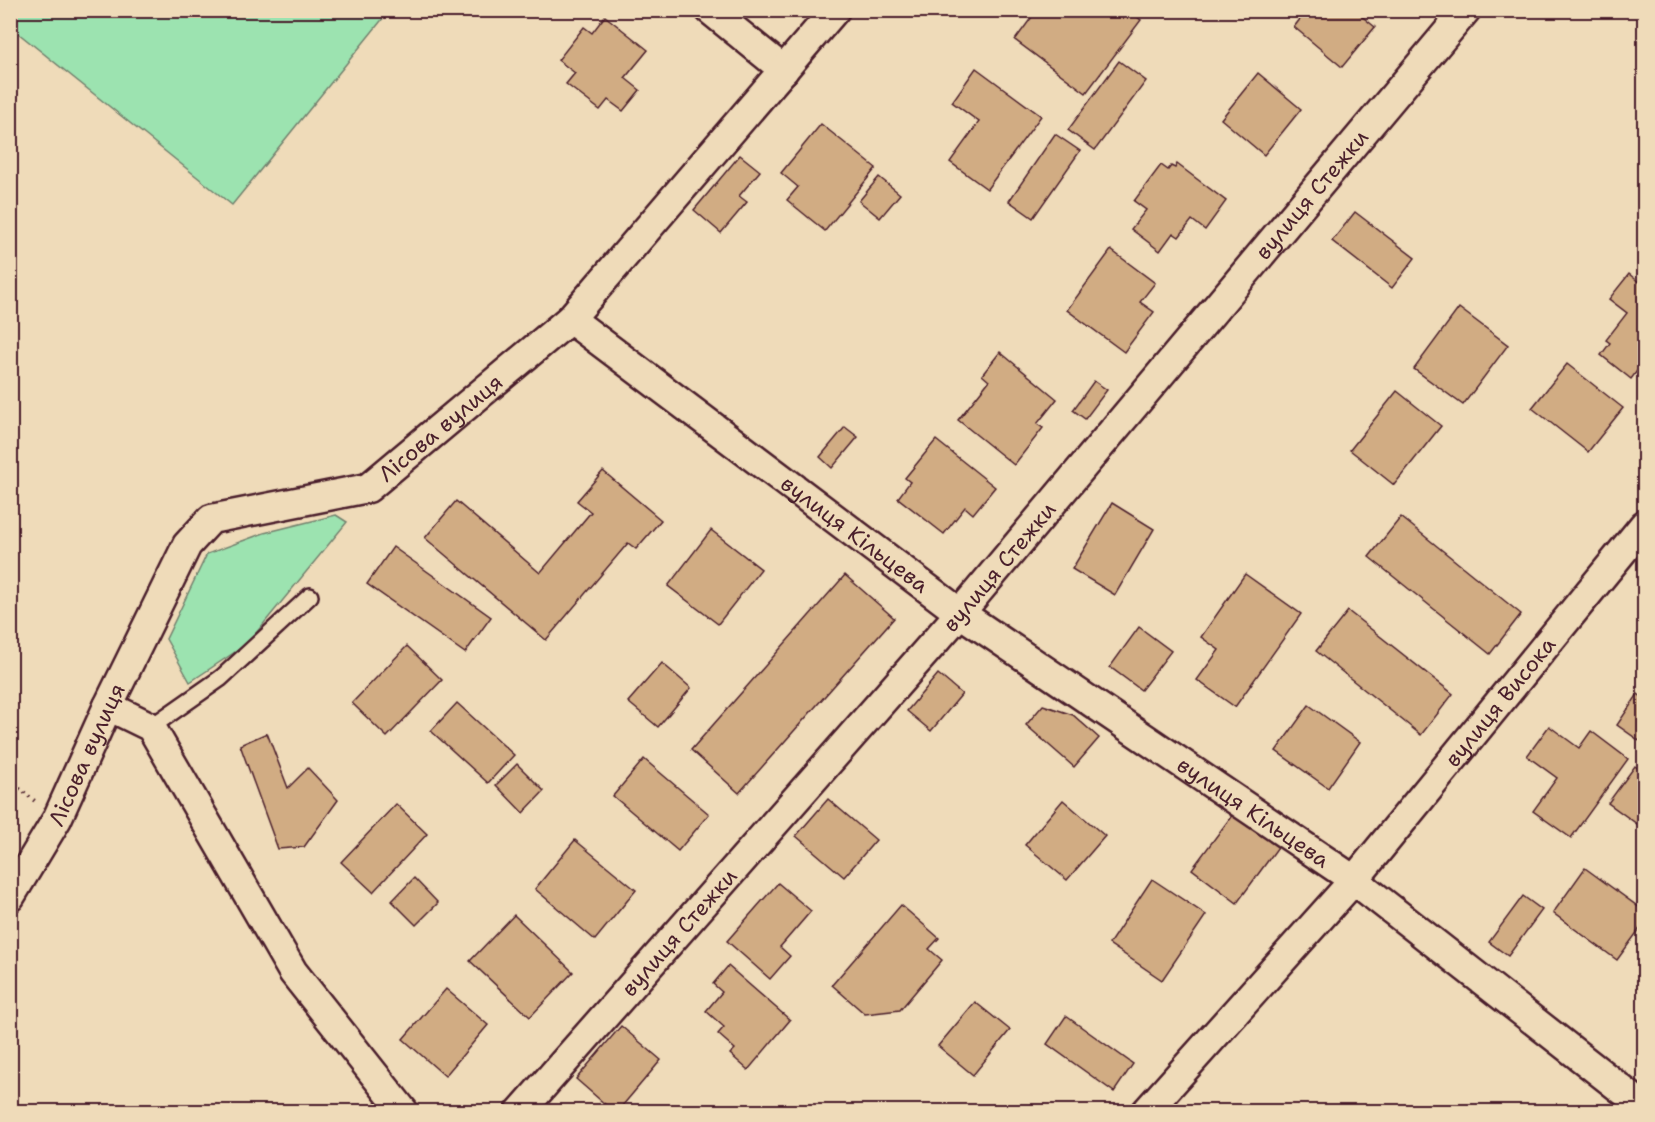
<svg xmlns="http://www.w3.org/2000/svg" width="1655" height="1122" font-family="'Shantell Sans',sans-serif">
<rect width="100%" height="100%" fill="#efdbb9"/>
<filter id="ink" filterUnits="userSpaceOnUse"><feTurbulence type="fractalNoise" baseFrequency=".0167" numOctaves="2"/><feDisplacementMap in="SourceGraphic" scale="12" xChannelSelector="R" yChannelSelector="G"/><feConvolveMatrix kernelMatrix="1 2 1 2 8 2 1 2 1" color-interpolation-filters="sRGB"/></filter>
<g filter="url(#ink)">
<g fill="#9ce3b0" stroke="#73816e" stroke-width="1.5">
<polygon points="11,10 389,10 389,11 232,205 13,29 11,31"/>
<polygon points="336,515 347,522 247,644 190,682 166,639 207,554 264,533"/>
</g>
<g fill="#d1ac83" stroke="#4a1f2b" stroke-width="1.5">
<polygon points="1037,10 1128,10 1141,20 1086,93 1015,40"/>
<polygon points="1307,10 1354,10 1375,27 1342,67 1294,27"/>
<polygon points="605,16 648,50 625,78 640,90 623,111 608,100 600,110 566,84 575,73 558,60 584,27 592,33"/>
<polygon points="1119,61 1146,81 1095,150 1068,130"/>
<polygon points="976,68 1041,116 987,189 950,162 979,122 952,102"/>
<polygon points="1258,73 1301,109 1264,155 1221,119"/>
<polygon points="821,124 876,168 825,231 787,200 798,187 781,173"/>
<polygon points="1055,134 1080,151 1033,218 1009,201"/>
<polygon points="740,155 760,171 739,196 747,202 721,233 694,210"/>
<polygon points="1177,164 1226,201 1205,230 1192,220 1179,237 1173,233 1160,251 1131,229 1146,210 1134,201 1161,165 1168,170 1171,166 1175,168"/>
<polygon points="879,177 900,194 880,218 859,201"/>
<polygon points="1355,212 1415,258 1392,288 1332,241"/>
<polygon points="1111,250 1155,283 1140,302 1154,312 1124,352 1067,310"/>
<polygon points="1629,274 1644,286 1644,371 1640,367 1631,379 1601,355 1610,343 1606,340 1627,313 1609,299"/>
<polygon points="1459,308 1508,345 1463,405 1414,369"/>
<polygon points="1000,352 1057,399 1037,424 1043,428 1014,465 958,420 989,381 982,375"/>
<polygon points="1567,364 1623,408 1588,452 1532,408"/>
<polygon points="1094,381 1107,390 1085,419 1073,410"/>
<polygon points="1397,391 1441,426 1394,485 1350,450"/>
<polygon points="845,427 858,437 832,468 820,457"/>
<polygon points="936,440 995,487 973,514 965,507 944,534 898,498 910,482 905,478"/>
<polygon points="603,471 661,520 636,549 628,543 546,640 425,538 456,501 540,573 591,512 577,501"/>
<polygon points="1112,503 1154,529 1115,595 1072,569"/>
<polygon points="1401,517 1521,614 1490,654 1369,557"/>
<polygon points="711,530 761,569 718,624 668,586"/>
<polygon points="393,547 491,617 465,653 367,584"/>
<polygon points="1245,574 1301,614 1235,707 1197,680 1219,650 1201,637"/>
<polygon points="845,575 894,618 739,793 691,750"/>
<polygon points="1348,611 1453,694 1421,735 1316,651"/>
<polygon points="1139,627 1171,651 1141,690 1110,667"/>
<polygon points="407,646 442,680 387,737 352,703"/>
<polygon points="662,663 691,688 658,727 628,702"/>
<polygon points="938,674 962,694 931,731 907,711"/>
<polygon points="1638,694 1644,699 1644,744 1617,725"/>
<polygon points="457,703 514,755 488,783 431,731"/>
<polygon points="1043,705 1073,715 1099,738 1074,767 1026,725"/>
<polygon points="1309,705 1360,742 1328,788 1276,751"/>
<polygon points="1549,726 1579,748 1591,731 1628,759 1571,838 1533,811 1557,778 1527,756"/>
<polygon points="267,733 288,788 308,768 338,800 304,847 278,849 240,745"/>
<polygon points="644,759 709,814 678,851 613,796"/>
<polygon points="517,764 544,791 523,813 496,785"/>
<polygon points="1635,766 1644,773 1644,829 1608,803"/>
<polygon points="828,799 876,840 844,877 796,836"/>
<polygon points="1063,800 1105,836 1067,880 1025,845"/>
<polygon points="396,804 427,834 373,892 341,862"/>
<polygon points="1233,814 1278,847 1237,903 1192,869"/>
<polygon points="575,840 636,890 595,940 535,889"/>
<polygon points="1585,868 1644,911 1644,923 1617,960 1553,913"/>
<polygon points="414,878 438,903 416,925 392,901"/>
<polygon points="1152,879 1206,915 1162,980 1109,944"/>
<polygon points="778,883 811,911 780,947 790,956 770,979 727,941"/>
<polygon points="1523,896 1542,910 1508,956 1489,942"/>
<polygon points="901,905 939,938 929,949 942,960 900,1010 865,1014 832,985"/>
<polygon points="514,915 573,972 530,1017 470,961"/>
<polygon points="728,966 790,1020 748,1070 730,1054 735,1049 718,1034 724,1027 706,1011 722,992 713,984"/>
<polygon points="446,989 488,1025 445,1076 403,1039"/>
<polygon points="975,1002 1010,1030 973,1075 938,1046"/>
<polygon points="1066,1016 1133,1064 1114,1092 1047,1044"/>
<polygon points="621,1026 661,1060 617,1112 614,1112 576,1079"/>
</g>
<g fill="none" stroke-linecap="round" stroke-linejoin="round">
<g stroke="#4a1f2b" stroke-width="20">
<polyline id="lane" points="151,727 221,678 310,596"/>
</g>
<g stroke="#4a1f2b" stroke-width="33">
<g id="street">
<polyline points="710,10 784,70"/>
<path id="s1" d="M 570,319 L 960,613 L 1354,880 L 1644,1107"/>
<polyline points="108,706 151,727 293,972 404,1112"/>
<path id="s2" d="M 10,897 L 57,819 L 108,706 L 187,545 L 211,519 L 368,488 L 570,319 L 835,10"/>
<path id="s3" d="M 520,1112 L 960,613 L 1466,10"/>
<path id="s4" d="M 1146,1112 L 1354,880 L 1644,525"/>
</g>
</g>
<polyline stroke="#4a1f2b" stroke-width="4" stroke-dasharray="1.5 4.5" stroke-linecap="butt" points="10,781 36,802"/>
<use href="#lane" stroke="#efdbb9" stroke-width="15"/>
<use href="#street" stroke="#efdbb9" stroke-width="28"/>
</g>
</g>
<g text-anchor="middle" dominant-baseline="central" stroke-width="4.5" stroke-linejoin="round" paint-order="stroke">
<g font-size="22" fill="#4a1f2b" stroke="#efdbb9">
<text stroke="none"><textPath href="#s3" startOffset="1212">вулиця Стежки</textPath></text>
<text stroke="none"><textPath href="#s2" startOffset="684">Лісова вулиця</textPath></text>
<text stroke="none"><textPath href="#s1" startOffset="357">вулиця Кільцева</textPath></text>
<text stroke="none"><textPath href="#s3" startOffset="726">вулиця Стежки</textPath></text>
<text stroke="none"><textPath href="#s4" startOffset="542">вулиця Висока</textPath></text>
<text stroke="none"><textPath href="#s2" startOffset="162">Лісова вулиця</textPath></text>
<text stroke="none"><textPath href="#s1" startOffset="843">вулиця Кільцева</textPath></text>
<text stroke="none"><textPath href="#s3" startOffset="240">вулиця Стежки</textPath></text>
</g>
</g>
<rect width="1655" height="1122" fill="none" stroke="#efdbb9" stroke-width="36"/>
<rect x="18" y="18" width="1619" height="1086" fill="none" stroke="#4a1f2b" stroke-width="2" filter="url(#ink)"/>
</svg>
